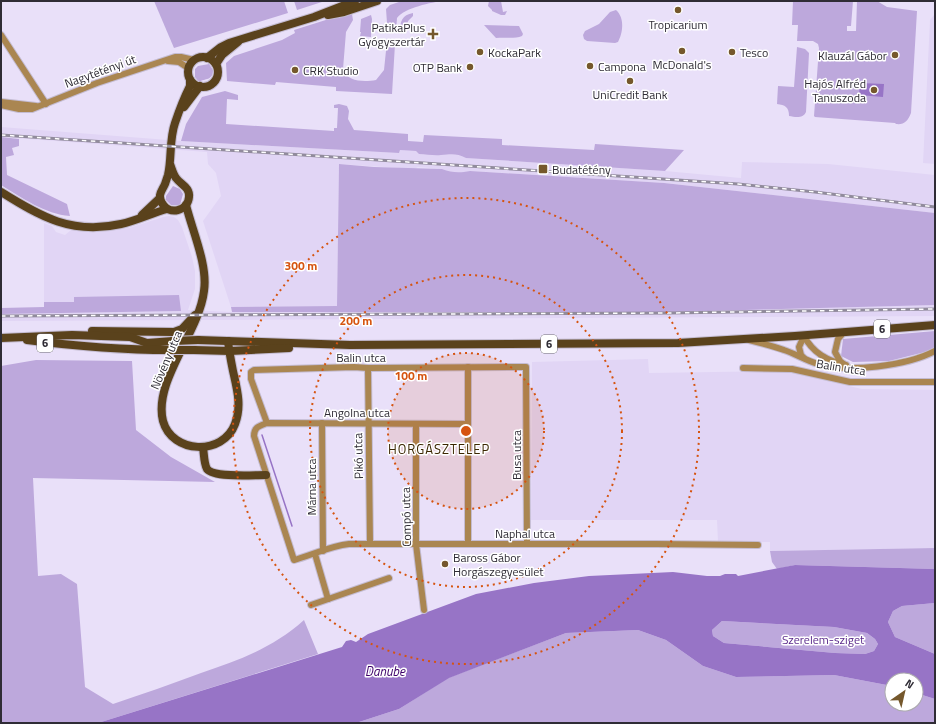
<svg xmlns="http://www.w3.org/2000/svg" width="936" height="724" font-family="'Titillium Web',sans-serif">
<rect width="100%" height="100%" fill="#e9e0f9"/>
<g fill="#e1d5f5">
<polygon points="935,14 935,164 923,163 930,20"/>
<polygon points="1,127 181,141 399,153 400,150 416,151 419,154 441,155 447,153 459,154 466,158 665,171 741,178 742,162 828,164 935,175 935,213 664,183 470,171 461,173 449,172 442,169 418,167 414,169 339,164 337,306 231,307 203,221 221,196 216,173 208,164 207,152 1,137"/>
<polygon points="169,216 174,217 178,220 182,227 192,257 195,271 195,289 188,310 232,312 669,312 935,305 935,316 1,321 1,314 181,311 74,297 74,302 44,302 44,223 52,226 56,232 65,235 71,230 93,231 129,228 163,217"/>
<polygon points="648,359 649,373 784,371 862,389 935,390 935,548 770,551 770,542 718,542 717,520 531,520 532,362"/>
</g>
<g fill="#bda8dc">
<polygon points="154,1 284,1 288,13 174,48"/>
<polygon points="294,1 325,1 297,10"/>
<path d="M 402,1 L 444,1 C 432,2 404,8 397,18 L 396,32 L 388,31 L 386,27 L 388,27 L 388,24 L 387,23 L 386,9 L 390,5 Z"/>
<polygon points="489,1 501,1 503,12 507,11 505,15 501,15 492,11 492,10 488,6"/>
<path d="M 793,1 L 853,1 L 851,26 L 847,26 L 847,31 L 856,31 L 857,1 L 877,1 L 887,7 L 917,11 L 911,113 C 908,121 904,125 896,124 L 895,123 L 815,117 L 814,116 L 819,48 L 818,44 L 813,41 L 797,41 L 798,25 L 792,25 Z"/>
<path d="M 616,10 C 625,18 623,33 618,42 L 615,43 L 587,41 L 584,39 L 583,35 L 585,31 L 599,24 L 610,12 Z"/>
<path d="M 348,13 L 349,15 L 352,14 L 353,20 L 346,32 L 343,69 C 347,82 364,82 376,80 L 384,70 L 387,41 L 388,39 L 393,39 L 395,44 L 392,94 L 336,91 L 336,87 L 276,82 L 275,85 L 227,81 L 226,63 L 234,56 L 282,40 L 295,33 L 294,30 Z"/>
<path d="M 413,13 L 413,16 L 408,21 L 406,31 L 400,32 C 400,21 402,15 413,13 Z"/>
<polygon points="371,15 372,19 371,37 360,36 361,32 360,32 361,19"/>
<path d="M 484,25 L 519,26 L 523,34 L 522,36 C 515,39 505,37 496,38 Z"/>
<path d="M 797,47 L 805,49 L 809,53 L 806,112 C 803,119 795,117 789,116 C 789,107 785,105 777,104 L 778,86 L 794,87 Z"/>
<path d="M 209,64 L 213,70 C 213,81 205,78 199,82 L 195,77 L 195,69 L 198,66 Z"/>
<path d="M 225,91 L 238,95 L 238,100 L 227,99 L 226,124 L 334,131 L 334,128 L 337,128 L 338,108 L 334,108 L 334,105 L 339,104 L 347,106 L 349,111 L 348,119 L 354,130 L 408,134 L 408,141 L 423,142 L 424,135 L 502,139 L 502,145 L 594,150 L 595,144 L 684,150 L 665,171 L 466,158 C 457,153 451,154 441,155 C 434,156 426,154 419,154 L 416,151 L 400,150 L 399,153 L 181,141 L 186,124 L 202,97 Z"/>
<path d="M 1,137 L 19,139 L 19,146 L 12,148 L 14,155 L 6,157 L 7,175 L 67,204 L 70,216 C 45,214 22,198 1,185 Z"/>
<path d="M 339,164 L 374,167 L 442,169 C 452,173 460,173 470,171 L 664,183 L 935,213 L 935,305 L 669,312 L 232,312 L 231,307 L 337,306 Z"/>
<polygon points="173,186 180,189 183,194 180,205 171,205 166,200 166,196"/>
<polygon points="179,295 181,311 1,314 1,308 44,307 44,302 74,302 74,297"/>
<polygon points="935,331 935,347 929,351 889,361 853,362 841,356 843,339"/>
<path d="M 36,360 L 132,361 L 136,430 L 171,457 L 215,482 L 33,478 L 38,576 L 61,574 L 77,584 L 85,687 L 113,704 C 142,694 172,684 201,673 C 239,660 273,648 304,620 L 318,654 L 98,723 L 1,723 L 1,366 Z"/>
<polygon points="935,548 935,569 795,565 777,569 772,562 770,551"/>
<polygon points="935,603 935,654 895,637 888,622 893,611 902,606"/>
<polygon points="722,621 834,627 867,633 875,639 878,644 874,651 865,654 835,653 724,643 713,636 712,630"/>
<polygon points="638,630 666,640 703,666 736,677 834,675 892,686 892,704 916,704 916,693 935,699 935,723 356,723 399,709 448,678 566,633"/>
</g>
<g fill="#9774c6" fill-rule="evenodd">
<polygon points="860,83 884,84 883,97 859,95"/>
<path d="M 795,565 L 935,569 L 935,603 L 902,606 L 893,611 L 888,622 L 895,637 L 935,654 L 935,699 L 916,693 L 916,680 L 892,680 L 892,686 L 834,675 L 736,677 L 703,666 L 666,640 L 638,630 L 566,633 L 449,678 L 399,709 L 356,723 L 98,723 L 342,647 L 346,641 L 351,640 L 356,642 L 368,634 L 476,594 L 534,583 L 589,576 L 673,572 L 707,576 L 720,576 L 725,574 L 736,574 L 738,576 ZM 722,621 L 834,627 L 867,633 L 875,639 L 878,644 L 874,651 L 865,654 L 835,653 L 724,643 L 713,636 L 712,630 Z"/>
</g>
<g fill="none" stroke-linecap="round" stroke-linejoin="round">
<polyline stroke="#9774c6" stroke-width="1.5" points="262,435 292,526"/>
<g stroke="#c4bcd2" stroke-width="8">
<g id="minor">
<polyline points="1,35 46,104"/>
<polyline points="168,61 179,62 188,68"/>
<polyline points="1,102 36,106"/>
<polyline points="1,105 19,109 32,109 97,83 175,57 181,57 194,60"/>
<polyline points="844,332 838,339 835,352 840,361 845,365"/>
<path d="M 804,336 C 813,353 827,361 846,365"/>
<polyline points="804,336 799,347 801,355 804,358"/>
<path d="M 749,340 C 761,343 773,346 784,350 C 796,354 807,361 818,364 C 848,373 907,366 935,351"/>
<polyline points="468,367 468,544"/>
<polyline points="368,368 370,544"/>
<polyline points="743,368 792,369 850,382 935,382"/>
<polyline points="267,423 251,379 251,372 254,370 354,367 368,368 526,367 527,544"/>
<polyline points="322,423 323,551"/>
<polyline points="416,424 416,544 424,610"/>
<path d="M 467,424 L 267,423 C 259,426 254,427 254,436 L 294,560 C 312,555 330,546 349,544 L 656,544 L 758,545"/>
<polyline points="315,554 328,599"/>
<polyline points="311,605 389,578"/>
</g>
</g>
<g stroke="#c4bcd2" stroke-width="10">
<g id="major">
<polyline points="328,15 344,12 377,1"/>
<circle cx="203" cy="72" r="15"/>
<polyline points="207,58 221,47 229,43 314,17 355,1"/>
<polyline points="216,64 222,55 238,42"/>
<polyline points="184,107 200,86"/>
<path d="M 170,164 C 172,169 173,174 176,178 C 181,185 190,187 189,197 C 188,211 169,216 162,203 C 157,195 162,191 165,184 C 166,181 167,178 168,175 C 172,158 169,140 175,123 C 179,111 184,98 190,86 L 190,80"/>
<path d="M 1,192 C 41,217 72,235 121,224 C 136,221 152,213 167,209"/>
<path d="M 186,205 C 192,230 208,265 204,291 C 199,333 153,381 163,421 C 172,454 223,456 235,424 C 242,406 237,389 233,371 C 231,361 229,351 228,341"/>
<polyline points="142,215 160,198"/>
<polyline points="92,331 174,332 182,329 195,315"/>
<polyline points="1,338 72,335 130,337 147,343 173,341"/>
<path d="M 27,340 C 74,346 122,350 170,350"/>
<polyline points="198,340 350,345 678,343 795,336 935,325"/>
<polyline points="194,350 230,351 289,348"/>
<path d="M 203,447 C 204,454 204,464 207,469 C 214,478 254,475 266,475"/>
</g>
</g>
<use href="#minor" stroke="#aa8651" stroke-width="6"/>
<use href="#major" stroke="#5a421c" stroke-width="8"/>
<g stroke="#918b9c" stroke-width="3">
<g id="rail">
<polyline points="1,135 738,184 815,192 935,207"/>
<polyline points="1,316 669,313 935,309"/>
</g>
</g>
<use href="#rail" stroke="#fff" stroke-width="1.5" stroke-dasharray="4.5" stroke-linecap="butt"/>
<g stroke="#c4bcd2" stroke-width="10" stroke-linecap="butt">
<g id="major-bridge">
<polyline points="173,341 198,340"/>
<polyline points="170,350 194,350"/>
</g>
</g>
<use href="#major-bridge" stroke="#5a421c" stroke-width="8"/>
</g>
<circle cx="466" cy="431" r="78" fill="#d65410" fill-opacity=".12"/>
<g fill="none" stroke="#d65410" stroke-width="2" stroke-dasharray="2 4">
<circle cx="466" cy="431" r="78"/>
<circle cx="466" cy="431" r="156"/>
<circle cx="466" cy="431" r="233"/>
</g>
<g fill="#75582c" stroke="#fff" stroke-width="1.5">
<circle cx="678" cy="10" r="4"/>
<path d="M431 28h4v4h4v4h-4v4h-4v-4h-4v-4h4z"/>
<circle cx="682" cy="51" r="4"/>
<circle cx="480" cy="52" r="4"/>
<circle cx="732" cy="52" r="4"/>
<circle cx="895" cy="55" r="4"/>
<circle cx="590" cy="66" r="4"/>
<circle cx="470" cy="67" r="4"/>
<circle cx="295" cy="70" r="4"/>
<circle cx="630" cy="81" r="4"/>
<circle cx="874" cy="90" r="4"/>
<rect x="538" y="164" width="10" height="10" rx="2"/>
<circle cx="445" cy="564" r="4"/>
</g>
<g text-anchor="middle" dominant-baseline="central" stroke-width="3" stroke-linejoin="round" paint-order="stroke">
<g fill="#fff" stroke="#6d6b72" stroke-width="1">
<rect x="874" y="320" width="16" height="18" rx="3"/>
<rect x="37" y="334" width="16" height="18" rx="3"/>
<rect x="541" y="335" width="16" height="18" rx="3"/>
</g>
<g font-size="11" font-weight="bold" fill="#2f2c35">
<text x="882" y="329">6</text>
<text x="45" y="343">6</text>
<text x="549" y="344">6</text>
</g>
<g font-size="12" fill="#2f2c35" stroke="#fff" text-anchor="start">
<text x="678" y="24" text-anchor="middle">Tropicarium</text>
<text x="425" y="27" text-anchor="end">PatikaPlus<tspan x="425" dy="14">Gyógyszertár</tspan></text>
<text x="488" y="52">KockaPark</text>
<text x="740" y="52">Tesco</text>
<text x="887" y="55" text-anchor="end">Klauzál Gábor</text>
<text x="682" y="64" text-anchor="middle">McDonald's</text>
<text x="598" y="66">Campona</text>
<text x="462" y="67" text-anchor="end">OTP Bank</text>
<text x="303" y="70">CRK Studio</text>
<text x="866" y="83" text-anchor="end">Hajós Alfréd<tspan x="866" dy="14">Tanuszoda</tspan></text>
<text x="630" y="94" text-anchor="middle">UniCredit Bank</text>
<text x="552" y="169">Budatétény</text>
<text x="453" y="557">Baross Gábor<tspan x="453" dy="14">Horgászegyesület</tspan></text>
</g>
<g font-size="12" fill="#2f2c35" stroke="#fff">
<text transform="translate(100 71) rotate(-20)">Nagytétényi út</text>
<text x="361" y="357">Balin utca</text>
<text transform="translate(166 360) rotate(-67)">Növény utca</text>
<text transform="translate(841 367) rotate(9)">Balin utca</text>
<text x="357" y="412">Angolna utca</text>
<text transform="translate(516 455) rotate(-90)">Busa utca</text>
<text transform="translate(358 456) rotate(-91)">Pikó utca</text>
<text transform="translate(311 487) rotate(-90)">Márna utca</text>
<text transform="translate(406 517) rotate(-91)">Compó utca</text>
<text x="525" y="533">Naphal utca</text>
</g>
<g font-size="12" fill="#582689" stroke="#fff">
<text x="823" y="639">Szerelem-sziget</text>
</g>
<g font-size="13" letter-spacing="1" fill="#3b2600" stroke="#fff">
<text x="439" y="449">HORGÁSZTELEP</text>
</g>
<g font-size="13" font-style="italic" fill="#3d0069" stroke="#fff">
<text x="385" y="671">Danube</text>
</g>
</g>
<circle cx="466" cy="431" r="6" fill="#d65410" stroke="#fff" stroke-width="2"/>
<g font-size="12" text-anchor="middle" font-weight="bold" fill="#d65410" stroke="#fff" stroke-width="3" stroke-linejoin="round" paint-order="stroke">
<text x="301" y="270">300 m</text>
<text x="356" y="325">200 m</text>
<text x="411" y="380">100 m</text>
</g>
<rect width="936" height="724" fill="none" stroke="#2f2c35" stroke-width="4"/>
<g transform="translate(904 692) rotate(34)"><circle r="19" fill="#ffffff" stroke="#acabae"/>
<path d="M0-3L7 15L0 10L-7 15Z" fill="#75582c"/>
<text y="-6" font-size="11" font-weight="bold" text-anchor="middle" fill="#2f2c35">N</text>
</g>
</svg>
